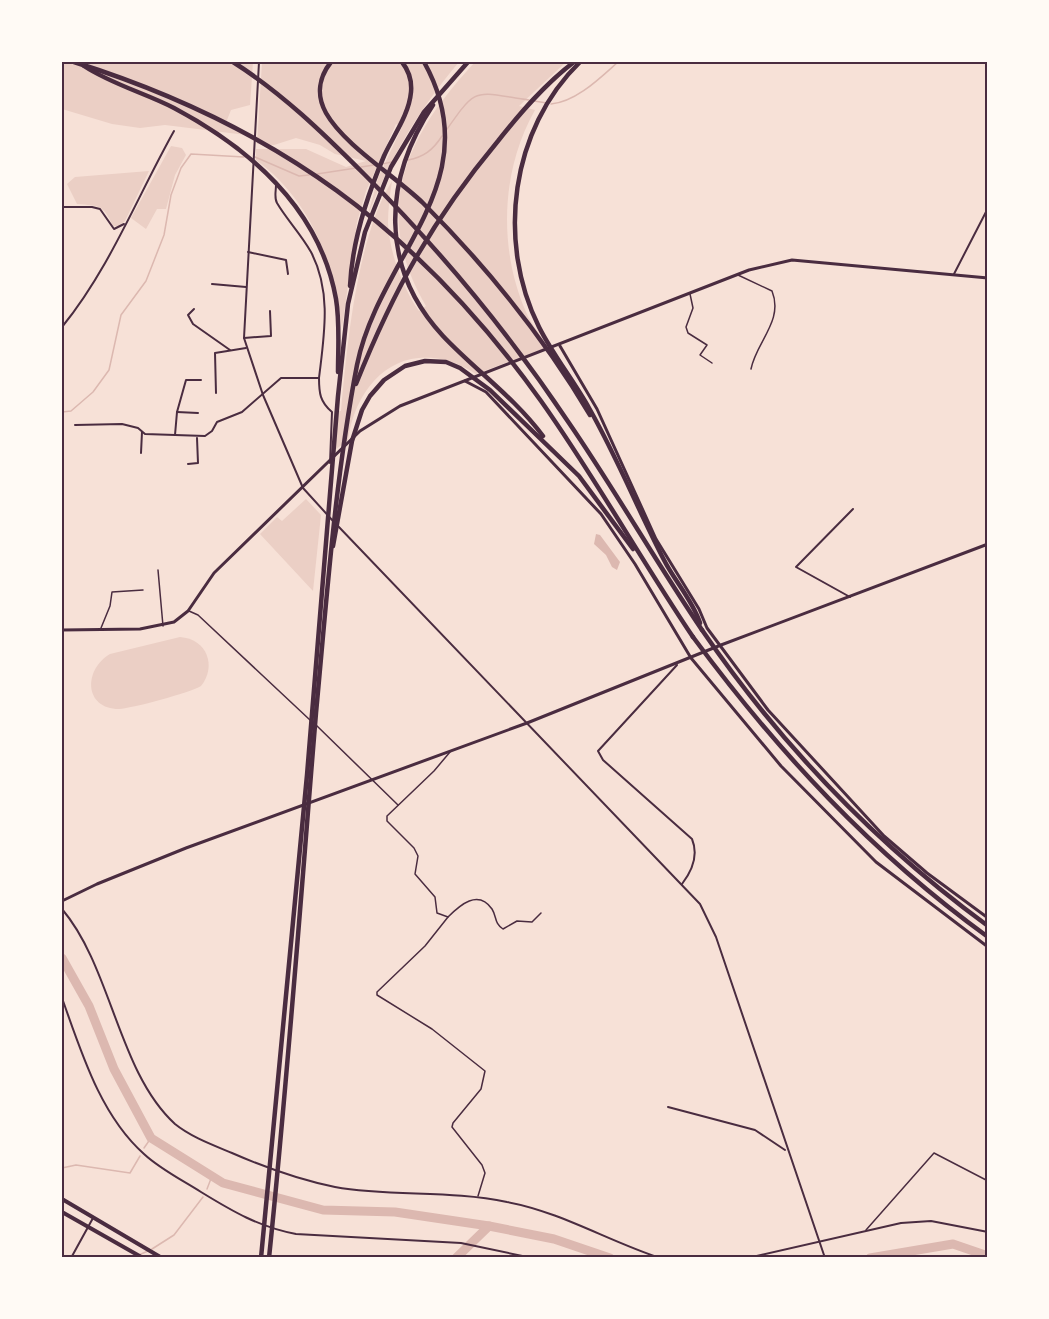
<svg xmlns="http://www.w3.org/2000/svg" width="1049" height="1319" font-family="Lato,sans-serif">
<rect width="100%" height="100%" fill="#f7e1d7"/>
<g fill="#ebcfc5">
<polygon points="62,62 253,62 250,105 231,110 225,125 246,135 165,125 140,128 112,124 62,109"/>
<path d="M 262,62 L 459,62 C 417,112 390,158 367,218 L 378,178 L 402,127 L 396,124 L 366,191 L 357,222 L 342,328 C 334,263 311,200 256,160 L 256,149 L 306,149 L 346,167 L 366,161 L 335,154 L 320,145 L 296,138 L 274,145 L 257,144 Z"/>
<path d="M 475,62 L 566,62 L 519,106 L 535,110 C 501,170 498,248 526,312 C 531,324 541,335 548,347 L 476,374 C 414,334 358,371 348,440 L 331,453 L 334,411 L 341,411 C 347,345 357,237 392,181 C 390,194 388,209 388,223 C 389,251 403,289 419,311 L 426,306 C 370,210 406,136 475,62 Z"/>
<polygon points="171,146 182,148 186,155 175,175 166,209 157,209 146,229 131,218"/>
<path d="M 149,171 L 125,221 L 119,226 L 113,226 C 103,204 99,206 77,204 L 67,184 L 75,177 Z"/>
<polygon points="306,499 321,515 313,591 260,534 277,517 282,521"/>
<path d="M 180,637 C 207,639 217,666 201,686 C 189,693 133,708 119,709 C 84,709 83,670 110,654 Z"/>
</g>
<polygon fill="#dcb8b0" points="596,534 600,535 620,562 617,570 612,567 606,555 594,544"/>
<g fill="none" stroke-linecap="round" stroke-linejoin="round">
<g stroke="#dcb8b0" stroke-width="1.5">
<polyline points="534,101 547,103"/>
<path d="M 551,104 C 576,102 600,78 618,62"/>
<path d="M 445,132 C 478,85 473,92 529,100"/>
<polyline points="255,157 299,176 309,175"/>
<path d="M 408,160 C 424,157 433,150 442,136"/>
<polyline points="382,164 392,162"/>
<polyline points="361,167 374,165"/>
<polyline points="317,174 356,168"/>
<polyline points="62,412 71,411 93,392 109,370 121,315 146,281 164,235 171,195 181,168 191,154 244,157"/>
<polyline points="144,1148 151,1138"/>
<polyline points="62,1168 76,1165 130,1173 140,1156"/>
<polyline points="207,1189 212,1176"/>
<polyline points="152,1249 174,1235 203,1197"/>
<polyline points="132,1258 148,1251"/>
</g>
<g stroke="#dcb8b0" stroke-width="9">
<polyline points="62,958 89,1006 114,1069 151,1138 223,1183 323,1210 395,1212 489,1226 554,1239 610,1258"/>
<polyline points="456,1258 489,1226"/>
<polyline points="870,1258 953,1244 988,1256"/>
</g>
<g stroke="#4a2c40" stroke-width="1.5">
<path d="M 738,275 L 772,291 C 784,321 756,342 751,369"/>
<polyline points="690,294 693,308 686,327 688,333 707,345 700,355 712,363"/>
<polyline points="158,570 163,626"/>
<polyline points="189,611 198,615 310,720"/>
<polyline points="101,628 110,606 112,592 143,590"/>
<polyline points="316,725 398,805"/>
<path d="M 450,752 L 434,771 L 387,816 L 387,821 L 414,848 L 418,856 L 415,874 L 435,897 L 437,913 L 448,917 C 460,905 478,889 492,909 C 497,917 494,923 503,929 L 517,921 L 532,922 L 541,913"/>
<polyline points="448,917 425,946 377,992 377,995 432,1029 485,1071 481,1089 453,1123 452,1127 482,1165 485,1173 478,1196"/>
<polyline points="866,1230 934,1153 988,1181"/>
</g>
<g stroke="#4a2c40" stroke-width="2">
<polyline points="259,62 244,338 263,395 303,488 333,521"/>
<path d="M 276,185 C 276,191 274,198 277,203 C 287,220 301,234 311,252 C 332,292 324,336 319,378"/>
<polyline points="62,207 92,207 100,209 114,229 124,224"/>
<polyline points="248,252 286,260 288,274"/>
<polyline points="954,274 988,208"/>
<polyline points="212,284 246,287"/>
<polyline points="194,309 188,315 193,324 230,350"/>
<path d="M 62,327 C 110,268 137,197 174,131"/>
<polyline points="244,338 271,336 270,311"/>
<polyline points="216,393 215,353 246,348"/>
<polyline points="177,412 198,413"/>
<path d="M 75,425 L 122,424 L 138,428 L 145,434 L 205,436 L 212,431 L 217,422 L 242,412 L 281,378 L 319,378 C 319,393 320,402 332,412 L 330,463"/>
<polyline points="175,435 177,412 186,380 201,380"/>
<polyline points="141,453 142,432"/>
<polyline points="188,464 198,463 197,438"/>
<polyline points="337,525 700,904 716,937 825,1258"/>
<polyline points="850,597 796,567 853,509"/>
<path d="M 677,665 L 598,751 L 603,760 L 692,839 C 699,856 692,871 682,884"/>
<path d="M 62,909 C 112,968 118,1072 175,1124 C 191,1137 213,1145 232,1153 C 264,1167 300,1180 335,1187 C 391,1197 450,1190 507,1202 C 561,1212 608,1241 660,1258"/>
<path d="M 62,998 C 81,1051 100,1115 144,1154 C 160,1169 182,1180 201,1192 C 232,1211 259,1227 296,1234 L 461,1243 L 532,1258"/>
<polyline points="668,1107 755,1130 785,1150"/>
<polyline points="71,1258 93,1218"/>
<polyline points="748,1258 901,1223 931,1221 988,1232"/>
</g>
<g stroke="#4a2c40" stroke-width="3">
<polyline points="560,346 597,409 656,539 699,609 707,628 768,710 884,836 927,873 988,918"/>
<polyline points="465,381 486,392 601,514 635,564 691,658 781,766 876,862 988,947"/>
<polyline points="62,630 140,629 174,622 188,611 214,573 360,431 400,406 749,270 792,260 988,278"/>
<polyline points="62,901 97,884 186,848 527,723 721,645 988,544"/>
</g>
<g stroke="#4a2c40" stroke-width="4">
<polyline points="62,1199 162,1258"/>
<polyline points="62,1212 143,1258"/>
</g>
<g stroke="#4a2c40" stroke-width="4.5">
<path d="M 702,630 C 780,744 876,844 988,926"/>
<path d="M 693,637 C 778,752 872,853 988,937"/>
</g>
<g stroke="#4a2c40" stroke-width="4.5">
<path d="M 74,62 C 275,125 418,229 541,401 C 595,477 641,560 693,637"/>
<path d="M 233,62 C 282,93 323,133 364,174 C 440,250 509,333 569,423 C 615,490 656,562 702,630"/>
<path d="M 331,62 C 319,77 316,95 326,113 C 344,145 395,176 423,203 C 486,266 544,338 590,415"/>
<path d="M 580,62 C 511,129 496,241 539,327 C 553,355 574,381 589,408 C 617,457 638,510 664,560 C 674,580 693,601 700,623"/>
<path d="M 84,66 C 111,84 145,93 174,108 C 251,149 320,209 336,299 C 340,323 338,348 338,372"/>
<path d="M 433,105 C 383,180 379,267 443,336 C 475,370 514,397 543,436"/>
<path d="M 350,286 C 352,242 367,196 384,156 C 393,136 409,115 411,92 C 412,81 409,71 402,62"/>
<path d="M 356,384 C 394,289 433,219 498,141 C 521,112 545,84 574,62"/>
<polyline points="333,546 352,441 362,410 370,396 384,380 405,366 425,361 446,362 460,368 490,390 579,476 633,549"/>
<polyline points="261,1258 307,775 338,396 348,304 365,232 391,167 424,112 468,62"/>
<path d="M 269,1258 C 288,1076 301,894 316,713 C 327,596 335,479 357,365 C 379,255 491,182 424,62"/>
</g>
</g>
<rect width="1049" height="1319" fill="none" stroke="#fffaf5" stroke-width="126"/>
<rect x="63" y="63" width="923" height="1193" fill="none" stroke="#4a2c40" stroke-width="2"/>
</svg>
